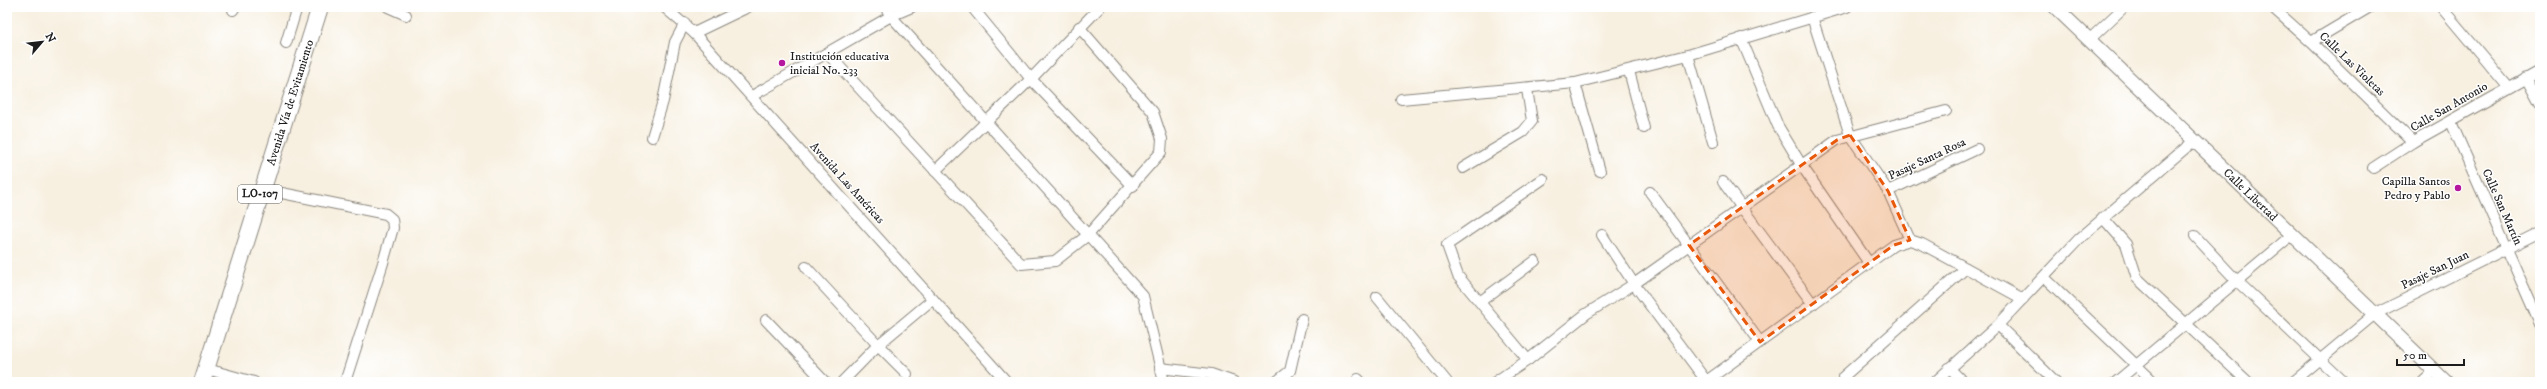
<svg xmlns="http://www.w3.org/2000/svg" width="2547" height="389" font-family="'IM FELL DW Pica',serif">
<rect width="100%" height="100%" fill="#fff"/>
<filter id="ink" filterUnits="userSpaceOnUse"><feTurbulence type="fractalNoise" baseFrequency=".025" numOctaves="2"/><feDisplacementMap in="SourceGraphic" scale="8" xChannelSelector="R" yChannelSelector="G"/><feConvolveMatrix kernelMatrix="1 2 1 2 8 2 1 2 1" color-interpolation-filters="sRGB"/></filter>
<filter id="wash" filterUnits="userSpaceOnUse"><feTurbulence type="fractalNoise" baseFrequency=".012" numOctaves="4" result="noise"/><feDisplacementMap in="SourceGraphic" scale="16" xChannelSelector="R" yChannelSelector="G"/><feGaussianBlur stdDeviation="0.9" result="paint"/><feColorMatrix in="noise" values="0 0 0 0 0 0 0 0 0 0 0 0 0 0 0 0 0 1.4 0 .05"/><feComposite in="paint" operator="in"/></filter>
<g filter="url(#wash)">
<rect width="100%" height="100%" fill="#f7efdf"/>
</g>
<g filter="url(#ink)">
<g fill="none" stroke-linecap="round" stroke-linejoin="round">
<g stroke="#8a867e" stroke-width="12">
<g id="minor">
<polyline points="388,7 406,15"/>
<polyline points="664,7 694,33 1007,382"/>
<polyline points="885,7 891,16 1143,296 1164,382"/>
<polyline points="972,7 1031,79 1133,186"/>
<polyline points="2272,7 2311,42 2413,142"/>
<polyline points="2441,7 2509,88"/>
<polyline points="233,10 235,7"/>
<polyline points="1812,17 1850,135 1888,191 1910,240"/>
<polyline points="694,33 748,7"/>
<polyline points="1741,38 1778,126 1802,166 1869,263"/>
<polyline points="2089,40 2124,7"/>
<polyline points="2311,42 2370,7"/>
<polyline points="286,43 297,7"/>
<polyline points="828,54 1021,264 1055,261 1088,235 1161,152 1162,139 1153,112 1079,27"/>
<polyline points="1688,55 1713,142"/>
<polyline points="1629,71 1644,128"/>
<polyline points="2526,78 2540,104"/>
<polyline points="1575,83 1600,171"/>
<polyline points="752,96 891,16 912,7"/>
<polyline points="1401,99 1575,83 1688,55 1847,7"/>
<polyline points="2451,122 2540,324"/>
<polyline points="652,137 663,101 675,42 685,23"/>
<polyline points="1463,168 1523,132 1532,121 1527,89"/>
<polyline points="2373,168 2413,142 2540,71"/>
<polyline points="935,171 1031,79 1100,7"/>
<polyline points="1723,182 1813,304"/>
<polyline points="262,189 386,214 392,219 393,228 383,263 345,382"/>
<polyline points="1888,191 1977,149"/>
<polyline points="1650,192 1760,342"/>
<polyline points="2103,218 2126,244 2137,278 2248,382"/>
<polyline points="1602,235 1634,284 1707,382"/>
<polyline points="2195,236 2237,281 2344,382"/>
<polyline points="806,267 878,345 907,374"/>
<polyline points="2044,277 2154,382"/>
<polyline points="1377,297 1447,382"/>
<polyline points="1481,301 1535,261"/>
<polyline points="766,320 825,382"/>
<polyline points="1998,325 2056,382"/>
<polyline points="1528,360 1458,276 1447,245 1543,179"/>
<polyline points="1160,368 1211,374 1234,382"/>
<polyline points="1949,368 1963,382"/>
<polyline points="207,369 254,382"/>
<polyline points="1358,379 1361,382"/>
<polyline points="842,382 878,345 933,299"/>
<polyline points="1276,382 1290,371 1302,319"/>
<polyline points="1495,382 1528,360 1586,314 1634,284 1837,140 1946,111"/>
<polyline points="1705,382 1894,245 1910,240 1922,244 2023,299"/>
<polyline points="1847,382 1843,377 1966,268"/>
<polyline points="1935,382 1998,325 2079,239 2195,140"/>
<polyline points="2116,382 2293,234"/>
<polyline points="2293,382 2375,314 2540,232"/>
<polyline points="2423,382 2435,371"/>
</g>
</g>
<g stroke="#8a867e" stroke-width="15">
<g id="tertiary">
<path id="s1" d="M 2055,7 L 2446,382"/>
</g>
</g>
<g stroke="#8a867e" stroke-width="18">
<g id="primary">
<path id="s2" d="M 202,382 L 320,7"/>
</g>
</g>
<use href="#minor" stroke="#fff" stroke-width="10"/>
<use href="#tertiary" stroke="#fff" stroke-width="13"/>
<use href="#primary" stroke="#fff" stroke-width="16"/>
</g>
</g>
<path fill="#e8590c" fill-opacity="0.2" stroke="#e8590c" stroke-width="3" stroke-dasharray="8 5" stroke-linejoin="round" d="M 1850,135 L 1888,191 L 1910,240 L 1894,245 L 1760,342 L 1689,245 L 1837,140 Z"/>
<g fill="#b5179e" stroke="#fff" stroke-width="1.5">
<circle cx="782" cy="63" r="4"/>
<circle cx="2458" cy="188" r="4"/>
</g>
<g text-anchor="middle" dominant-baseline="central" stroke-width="3" stroke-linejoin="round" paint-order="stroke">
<rect fill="#fff" stroke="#606060" stroke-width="1" x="238" y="185" width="44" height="18" rx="3"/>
<g font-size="11" font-weight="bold" fill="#1c1c1c">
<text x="260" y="194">LO-107</text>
</g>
<g font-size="12" fill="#1c1c1c" stroke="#fff" text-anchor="start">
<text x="790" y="56">Institución educativa<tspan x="790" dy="14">inicial No. 233</tspan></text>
<text x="2450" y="181" text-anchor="end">Capilla Santos<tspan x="2450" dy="14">Pedro y Pablo</tspan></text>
</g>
<g font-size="12" fill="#1c1c1c" stroke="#fff">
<text transform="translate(2352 64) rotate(44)">Calle Las Violetas</text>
<text stroke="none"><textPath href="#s2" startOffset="293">Avenida Vía de Evitamiento</textPath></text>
<text transform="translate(2449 107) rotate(-30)">Calle San Antonio</text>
<text transform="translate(1927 159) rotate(-25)">Pasaje Santa Rosa</text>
<text transform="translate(847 183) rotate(48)">Avenida Las Américas</text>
<text stroke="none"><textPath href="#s1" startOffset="271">Calle Libertad</textPath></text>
<text transform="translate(2502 207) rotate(66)">Calle San Martín</text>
<text transform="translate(2435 270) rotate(-26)">Pasaje San Juan</text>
</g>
</g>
<rect width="2547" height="389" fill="none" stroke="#fff" stroke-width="24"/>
<g transform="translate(42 42) rotate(62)" stroke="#ffffff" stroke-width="3" paint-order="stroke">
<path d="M0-3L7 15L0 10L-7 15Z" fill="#1c1c1c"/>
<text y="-6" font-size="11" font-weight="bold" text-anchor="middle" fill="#1c1c1c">N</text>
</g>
<path d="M2397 359v6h67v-6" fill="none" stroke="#1c1c1c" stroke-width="2"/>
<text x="2403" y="359" font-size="12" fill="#1c1c1c" stroke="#ffffff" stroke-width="3" paint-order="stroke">50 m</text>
</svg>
